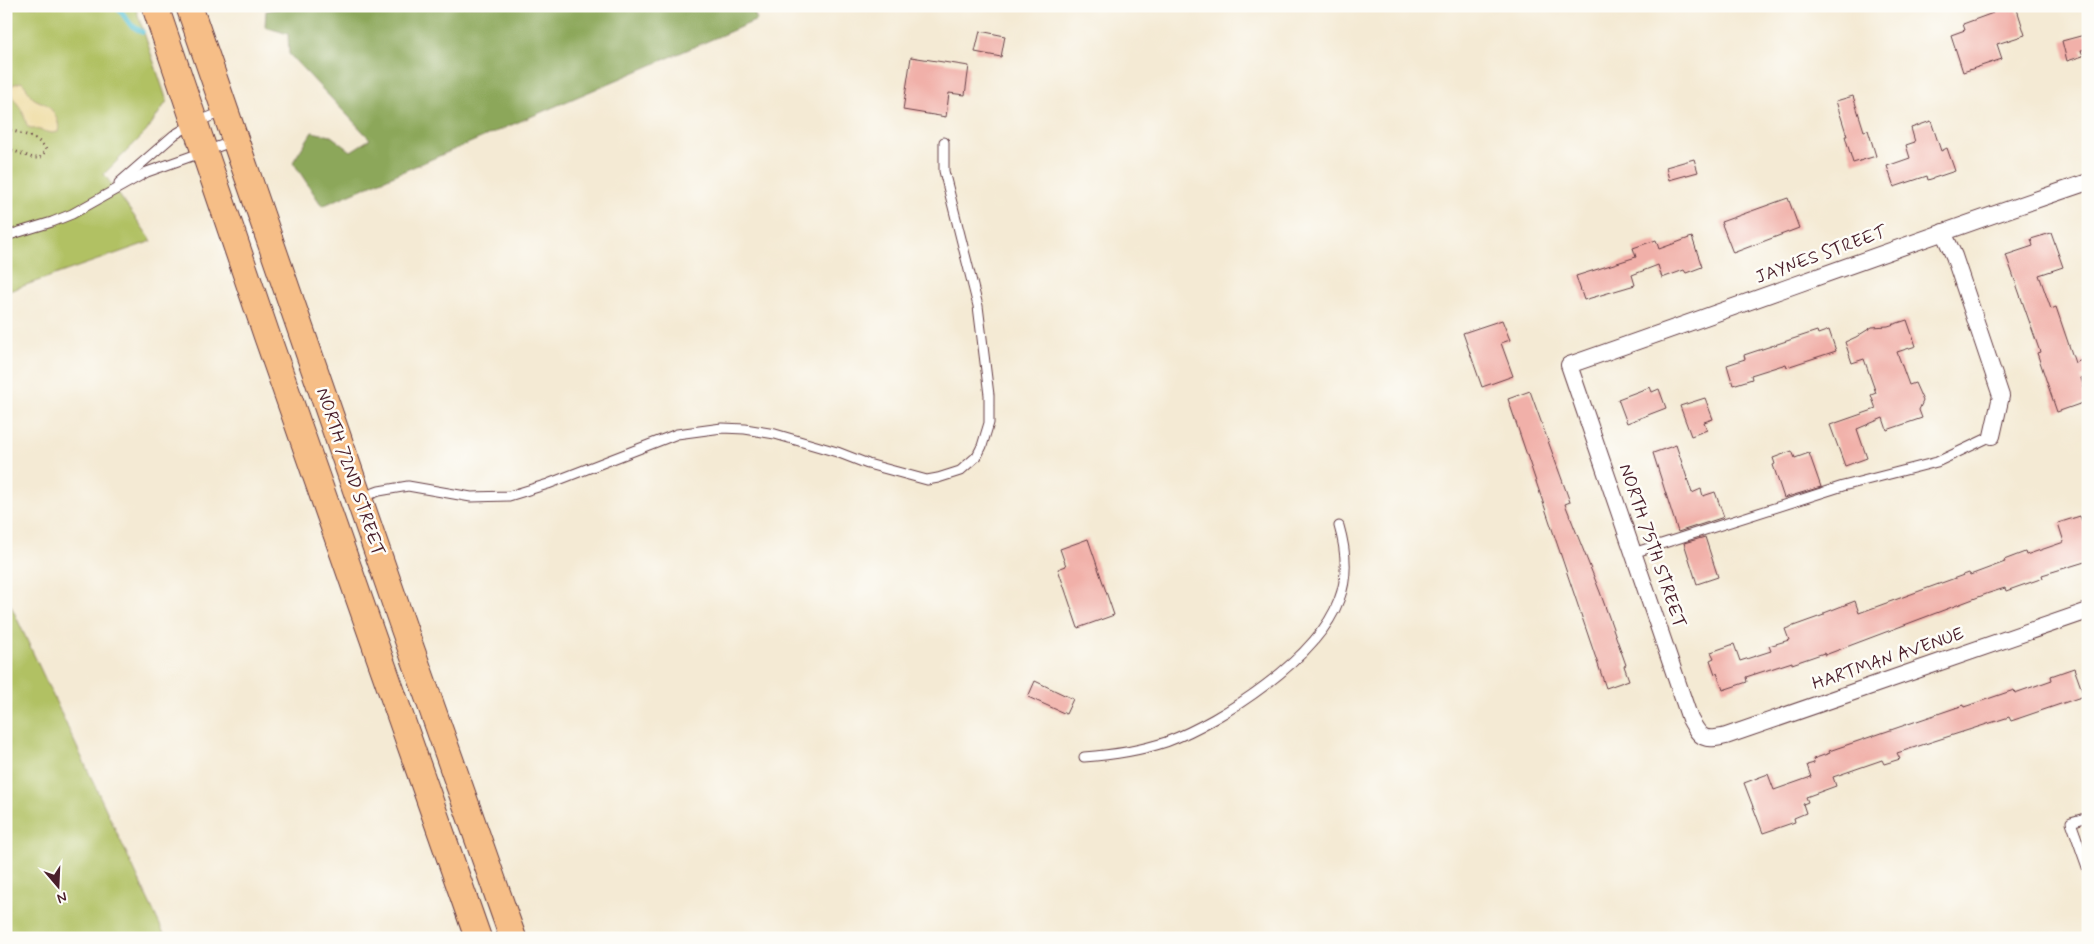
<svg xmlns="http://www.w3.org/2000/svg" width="2094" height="944" font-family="Mynerve,sans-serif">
<rect width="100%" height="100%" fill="#fdfcf7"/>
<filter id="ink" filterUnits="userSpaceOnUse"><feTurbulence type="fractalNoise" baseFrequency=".02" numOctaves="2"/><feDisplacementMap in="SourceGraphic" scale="10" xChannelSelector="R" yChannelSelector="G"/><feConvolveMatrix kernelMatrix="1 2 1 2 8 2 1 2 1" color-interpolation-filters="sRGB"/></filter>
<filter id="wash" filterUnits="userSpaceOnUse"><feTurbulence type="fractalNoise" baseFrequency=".0096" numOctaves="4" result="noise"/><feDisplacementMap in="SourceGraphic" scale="20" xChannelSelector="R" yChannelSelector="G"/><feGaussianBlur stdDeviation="1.12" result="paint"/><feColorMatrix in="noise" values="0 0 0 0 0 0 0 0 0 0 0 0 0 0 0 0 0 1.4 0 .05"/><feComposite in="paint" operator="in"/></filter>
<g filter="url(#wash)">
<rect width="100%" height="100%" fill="#f4ead4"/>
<g fill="#b1c164" stroke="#7e7048">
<polygon points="6,6 135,6 167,101 146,132 104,174 152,241 6,292"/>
<polygon points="6,595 166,938 6,938"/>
</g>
<polygon fill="#8ca75a" stroke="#6b6342" points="290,6 752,6 757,20 322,206 293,162 312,132 331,136 351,151 370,139 289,54 288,34 265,27 266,11"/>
<path fill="#eeda9e" stroke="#9c7c64" d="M 21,82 C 27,86 28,93 33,98 C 38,102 44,102 48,106 C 54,112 61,123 58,132 L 52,133 L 28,127 C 25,122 25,116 22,111 C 18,102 8,96 12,85 Z"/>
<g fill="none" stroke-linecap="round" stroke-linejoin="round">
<polyline stroke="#57c1d3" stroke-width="5.5" points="117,6 131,25 142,32"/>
</g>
<g id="blocks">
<g fill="#f1b0a9">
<polygon points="1990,6 2016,6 2025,35 1997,44 2002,59 1963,72 1951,35 1965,30 1963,24 1993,13"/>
<polygon points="980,31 1005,36 1001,57 975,52"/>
<polygon points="2088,34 2088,49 2081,50 2083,56 2067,61 2062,41"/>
<polygon points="911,57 969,66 965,95 949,93 946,117 903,110"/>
<polygon points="1853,96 1864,131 1868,130 1876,156 1853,163 1845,136 1847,136 1836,101"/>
<polygon points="1931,121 1941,151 1947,148 1955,171 1928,180 1927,176 1894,187 1887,166 1910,158 1906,145 1915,142 1911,128"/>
<polygon points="1694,159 1698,172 1669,180 1666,167"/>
<polygon points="1788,198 1799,228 1733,253 1721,222"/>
<polygon points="2051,233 2063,267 2039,275 2051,309 2056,307 2075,363 2084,359 2088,370 2088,375 2081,378 2088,401 2057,412 2037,353 2040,352 2006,255 2033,246 2031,239"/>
<polygon points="1692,237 1702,267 1686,273 1684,270 1662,278 1658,265 1632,275 1635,285 1584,300 1576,276 1636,257 1633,248 1656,240 1659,249"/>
<polygon points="1502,320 1510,340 1501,343 1513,376 1482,387 1463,333"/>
<polygon points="1907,320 1916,346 1897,352 1909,385 1915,383 1923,401 1919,410 1922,418 1887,430 1883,418 1857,429 1867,458 1845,466 1830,425 1876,409 1871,395 1876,393 1864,359 1852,363 1845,342 1856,337 1872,327 1888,326"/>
<polygon points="1829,330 1836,351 1787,367 1786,364 1751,375 1752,379 1733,385 1727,365 1745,359 1744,355 1817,331 1818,334"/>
<polygon points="1650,387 1652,392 1659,389 1666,408 1627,423 1618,399"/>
<polygon points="1530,391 1570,502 1565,504 1600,592 1626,665 1624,666 1629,680 1606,688 1508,399"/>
<polygon points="1705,398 1713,419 1704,422 1707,430 1691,436 1680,406"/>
<polygon points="1676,445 1692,493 1701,489 1703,496 1715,492 1724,517 1678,532 1653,453"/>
<polygon points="1792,451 1795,458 1809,453 1821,487 1784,498 1773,465 1775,464 1773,458"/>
<polygon points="2080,516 2088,536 2088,561 2042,575 2043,578 2006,591 2005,588 1989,593 1825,655 1824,653 1792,664 1792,662 1746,677 1747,682 1723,690 1717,673 1715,674 1710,660 1714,658 1711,652 1734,644 1740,661 1771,651 1769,646 1789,640 1785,629 1824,615 1824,613 1855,601 1859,613 1969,573 1970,575 2005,562 2004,560 2025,552 2026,555 2064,542 2058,523"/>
<polygon points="1705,537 1718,577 1697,584 1684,543"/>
<polygon points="1088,539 1114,615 1078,628 1058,569 1066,566 1060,549"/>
<polygon points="2074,668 2084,696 2011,721 2009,717 1897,753 1900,759 1884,764 1882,760 1833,777 1836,786 1806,797 1808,802 1803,804 1806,813 1794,818 1795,822 1763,833 1744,783 1768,774 1774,790 1811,777 1807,765 1814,763 1813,759 1830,753 1829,751 1964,705 1964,707 2014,690 2015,693 2052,680 2051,676"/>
<polygon points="1035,681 1073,699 1066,714 1028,697"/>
</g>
</g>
</g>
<g filter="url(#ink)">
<use href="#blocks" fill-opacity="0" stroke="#643d44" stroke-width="1"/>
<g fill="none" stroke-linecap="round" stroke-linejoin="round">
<g stroke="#643d44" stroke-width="11">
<g id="service">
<polyline points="119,183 174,135 194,123 222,112"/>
<polyline points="6,236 52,222 72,214 147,172 234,141"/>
<polyline points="360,498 379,491 408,486 471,497 509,496 548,484 677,434 722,428 745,429 775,434 837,452 868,464 927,480 938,478 960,471 977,456 982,446 989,423 989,395 978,306 944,171 944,142"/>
<polyline points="1633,553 1843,486 1937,462 1992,436"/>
<path d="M 1084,757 C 1112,755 1139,751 1166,742 C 1222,721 1318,658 1339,600 C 1348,577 1346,550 1339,526"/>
<polyline points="2088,817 2071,822 2088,870"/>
</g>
</g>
<g stroke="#643d44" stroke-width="18">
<g id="minor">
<path d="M 2088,182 C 1914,241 1742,305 1569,365 L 1690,719 C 1701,739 1704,741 1726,736 L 2088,611"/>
<polyline points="1943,232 1954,256 2001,396 1992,436"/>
</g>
</g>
<g stroke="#643d44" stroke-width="28">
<g id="primary">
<polyline points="155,6 267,336 478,938"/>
<polyline points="189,6 403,626 513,938"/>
</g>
</g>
<path stroke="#643d44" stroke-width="3" stroke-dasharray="1 4" stroke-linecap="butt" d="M 6,129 C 19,133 41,137 46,150 L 40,158 L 33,158 L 6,148"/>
<use href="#service" stroke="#fff" stroke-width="9"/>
<use href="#minor" stroke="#fff" stroke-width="16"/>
<use href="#primary" stroke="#f6be87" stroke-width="26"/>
</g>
</g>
<g text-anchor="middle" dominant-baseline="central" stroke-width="5" stroke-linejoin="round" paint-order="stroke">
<g font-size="18" fill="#4a1f2b" stroke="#fdfcf7">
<text transform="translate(1821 255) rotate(-20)">JAYNES STREET</text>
<text transform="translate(350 472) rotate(71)">NORTH 72ND STREET</text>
<text transform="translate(1652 546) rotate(71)">NORTH 75TH STREET</text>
<text transform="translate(1888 659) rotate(-19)">HARTMAN AVENUE</text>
</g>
</g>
<rect width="2094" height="944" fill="none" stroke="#fdfcf7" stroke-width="25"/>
<g transform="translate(58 886) rotate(161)" stroke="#fdfcf7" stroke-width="4" paint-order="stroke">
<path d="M0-4L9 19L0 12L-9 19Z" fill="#4a1f2b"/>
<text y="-8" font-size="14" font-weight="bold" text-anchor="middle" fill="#4a1f2b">N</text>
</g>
</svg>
